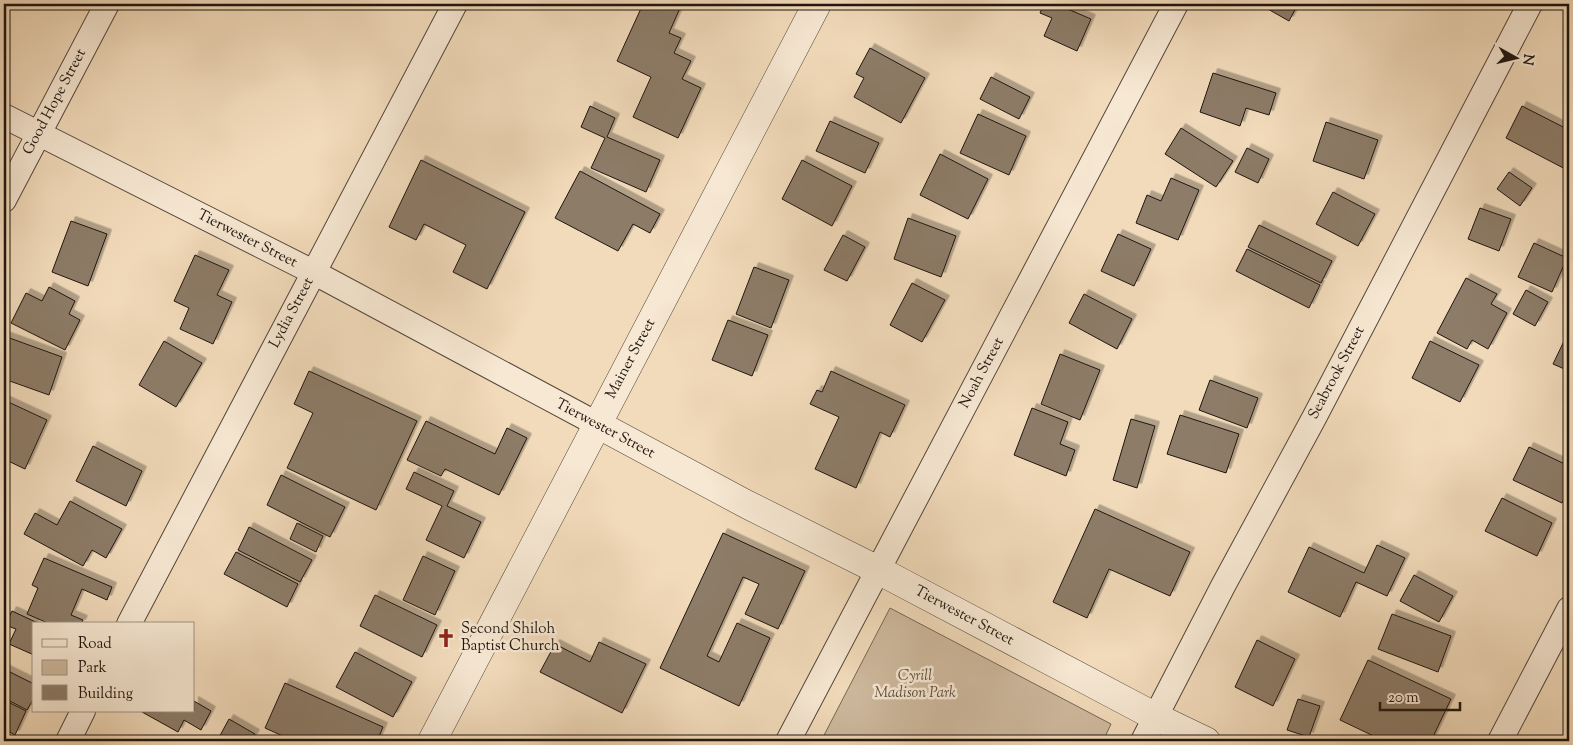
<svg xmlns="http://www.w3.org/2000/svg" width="1573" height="745" font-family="'Sorts Mill Goudy',serif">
<defs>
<filter id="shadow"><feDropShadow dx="4.5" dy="-4.5" stdDeviation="0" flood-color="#0004"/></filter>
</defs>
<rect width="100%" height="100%" fill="#f2dbbb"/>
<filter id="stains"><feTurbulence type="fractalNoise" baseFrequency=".004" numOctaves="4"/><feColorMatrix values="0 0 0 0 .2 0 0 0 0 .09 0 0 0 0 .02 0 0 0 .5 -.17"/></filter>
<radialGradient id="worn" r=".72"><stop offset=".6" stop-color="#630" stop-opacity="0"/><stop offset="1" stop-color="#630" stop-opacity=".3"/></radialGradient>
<polygon fill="#ceb99e" stroke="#766756" points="890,608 1111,724 1103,741 821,741"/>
<g fill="#8d7c68" stroke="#1f150f" filter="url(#shadow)">
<polygon points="4,4 10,4 4,17"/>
<polygon points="643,4 670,4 680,8 669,33 681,38 674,53 691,61 682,79 701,88 678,138 633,117 651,77 617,61"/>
<polygon points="1044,4 1056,4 1091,19 1077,51 1044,36 1052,18 1040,13"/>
<polygon points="1259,4 1298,4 1289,21"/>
<polygon points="870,48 925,78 901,123 854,97 864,78 856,74"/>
<polygon points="1213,73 1276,93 1269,115 1246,108 1240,126 1200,112"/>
<polygon points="1569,75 1569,90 1563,87"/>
<polygon points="991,77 1030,97 1019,119 980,99"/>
<polygon points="590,106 615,118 607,137 660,160 646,192 591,168 605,138 581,127"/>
<polygon points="1522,106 1569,130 1569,171 1506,138"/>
<polygon points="978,114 1026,136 1009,175 960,153"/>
<polygon points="830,121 879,143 865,173 816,151"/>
<polygon points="1326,122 1378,140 1364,179 1313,161"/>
<polygon points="1181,128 1233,161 1216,187 1165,154"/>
<polygon points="1247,148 1269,159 1258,183 1235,172"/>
<polygon points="940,154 988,179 968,219 920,195"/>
<polygon points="421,160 525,212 487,289 453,272 466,245 424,224 416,240 389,227"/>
<polygon points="802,160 852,186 832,226 782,199"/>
<polygon points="580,171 660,214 650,233 633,224 618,251 555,218"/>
<polygon points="1509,172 1532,188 1520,206 1497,189"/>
<polygon points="1171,178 1199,190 1178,240 1136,223 1147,195 1161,201"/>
<polygon points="1333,192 1375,214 1358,246 1316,224"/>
<polygon points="1480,208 1511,219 1499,251 1468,239"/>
<polygon points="908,218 956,236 941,277 894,259"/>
<polygon points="71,221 107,234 88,286 52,272"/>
<polygon points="1259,225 1332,261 1321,283 1248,247"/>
<polygon points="1118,234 1151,249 1134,286 1101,271"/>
<polygon points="843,235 865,247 847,281 824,270"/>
<polygon points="1534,243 1567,258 1552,292 1518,277"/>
<polygon points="1247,249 1320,285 1309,308 1236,271"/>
<polygon points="195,255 229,270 217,295 232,302 213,344 180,329 189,308 174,301"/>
<polygon points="754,267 789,280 771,328 736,314"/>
<polygon points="1466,278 1497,294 1491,304 1507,313 1488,349 1472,340 1467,349 1437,333"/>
<polygon points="912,283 945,300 922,342 890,325"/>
<polygon points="49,287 75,301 69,314 80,320 65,350 11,323 26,293 42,301"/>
<polygon points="1526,290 1548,302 1535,326 1513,314"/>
<polygon points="1084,294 1132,319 1117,349 1069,323"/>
<polygon points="728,320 768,335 752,376 712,360"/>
<polygon points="4,336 62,357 49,395 4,379"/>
<polygon points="1565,339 1569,341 1569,371 1553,364"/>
<polygon points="164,341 202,363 176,407 139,385"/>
<polygon points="1430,341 1479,365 1460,402 1412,378"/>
<polygon points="1060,354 1100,370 1080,420 1041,404"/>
<polygon points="309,371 417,421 376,510 287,468 313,413 294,404"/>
<polygon points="831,371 905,405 890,437 880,432 856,488 815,469 839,417 810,404 817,390 822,392"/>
<polygon points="1210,380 1258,398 1247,428 1199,410"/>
<polygon points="4,400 47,420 25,469 4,459"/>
<polygon points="1032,408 1068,422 1060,444 1075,450 1066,476 1014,455"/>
<polygon points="1180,415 1239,434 1226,473 1167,454"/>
<polygon points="1131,419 1155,426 1137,488 1113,480"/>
<polygon points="426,421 495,454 507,428 527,438 499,495 445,469 441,476 407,460"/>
<polygon points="93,446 142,471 126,506 76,481"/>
<polygon points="1529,447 1569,466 1569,488 1562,503 1513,480"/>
<polygon points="414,472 454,491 447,506 481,522 464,558 426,540 442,506 406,489"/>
<polygon points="281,475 345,507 330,537 267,505"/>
<polygon points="1502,498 1552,523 1537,556 1485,531"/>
<polygon points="70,501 122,529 106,558 92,550 83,566 24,534 35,513 57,525"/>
<polygon points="1095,509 1190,552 1170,596 1109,569 1087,618 1053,602"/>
<polygon points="297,523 323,536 316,552 290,539"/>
<polygon points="249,527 312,560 300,582 238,550"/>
<polygon points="723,533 805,571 778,629 745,614 759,584 743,577 707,656 719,662 737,623 770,638 739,706 660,668"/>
<polygon points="1377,545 1405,558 1387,596 1356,582 1340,617 1288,592 1309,547 1364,573"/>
<polygon points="236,552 298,584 287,607 224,574"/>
<polygon points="423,556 455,571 435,615 403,600"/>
<polygon points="44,558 112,587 107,600 82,589 71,615 83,620 81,624 50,624 27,614 38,588 32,585"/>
<polygon points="1414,575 1453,596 1439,622 1400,601"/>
<polygon points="375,595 437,625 422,657 360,626"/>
<polygon points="12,611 40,624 34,624 34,655 9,644 16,629 5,625"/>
<polygon points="1392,614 1451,636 1438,672 1378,649"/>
<polygon points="1257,640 1295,659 1273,706 1235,687"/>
<polygon points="599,642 646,664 622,713 540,672 555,644 590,662"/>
<polygon points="355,652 412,682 393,717 336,687"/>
<polygon points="1368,660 1451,699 1431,741 1384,741 1340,720"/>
<polygon points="4,669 34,684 34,698 27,710 4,698"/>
<polygon points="285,683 383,727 377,741 294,741 265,728"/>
<polygon points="1298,699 1320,706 1309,737 1287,730"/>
<polygon points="4,700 26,711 15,735 4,729"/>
<polygon points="194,701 211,711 201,730 184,720 178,732 142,712 194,711"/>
<polygon points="229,719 255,734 251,741 217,741"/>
</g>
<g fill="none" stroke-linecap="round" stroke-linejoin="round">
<g stroke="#54463a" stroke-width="26">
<g id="minor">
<polyline points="4,116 313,272 597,424"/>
<polyline points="4,200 107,4"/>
<polyline points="129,624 455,4"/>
<polyline points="68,741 83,711"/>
<polyline points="788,741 1176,4"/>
<polyline points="1143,741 1223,586 1314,418 1530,4"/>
<polyline points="1500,741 1569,609"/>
</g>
</g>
<g stroke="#54463a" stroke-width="29">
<g id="tertiary">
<polyline points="597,424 746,504 878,570 1156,717 1206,741"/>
<polyline points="432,741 817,4"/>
</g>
</g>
<use href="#minor" stroke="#f7e8d3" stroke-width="24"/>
<use href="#tertiary" stroke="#f7e8d3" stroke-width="28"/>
</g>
<defs>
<g id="church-bare" transform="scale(1.5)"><path d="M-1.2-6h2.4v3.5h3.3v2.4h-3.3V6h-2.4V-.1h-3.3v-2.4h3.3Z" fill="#8f2418" stroke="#f7e8d3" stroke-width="2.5" paint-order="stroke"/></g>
</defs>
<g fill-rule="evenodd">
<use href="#church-bare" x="446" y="638"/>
</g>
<g text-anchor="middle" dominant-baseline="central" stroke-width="5" stroke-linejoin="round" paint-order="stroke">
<g font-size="15" fill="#1f150f" stroke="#f7e8d3">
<text transform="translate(55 102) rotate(-62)">Good Hope Street</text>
<text transform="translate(247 239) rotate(27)">Tierwester Street</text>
<text transform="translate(292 313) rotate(-62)">Lydia Street</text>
<text transform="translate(631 359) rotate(-62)">Mainer Street</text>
<text transform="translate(982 373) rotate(-62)">Noah Street</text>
<text transform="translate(1337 373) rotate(-62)">Seabrook Street</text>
<text transform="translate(605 429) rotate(28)">Tierwester Street</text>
<text transform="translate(964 616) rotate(28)">Tierwester Street</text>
</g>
<g font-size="15" fill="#1f150f" stroke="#f7e8d3" text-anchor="start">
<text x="461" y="629">Second Shiloh<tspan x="461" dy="17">Baptist Church</tspan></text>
</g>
<g font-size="15" font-style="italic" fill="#5c4e41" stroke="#f7e8d3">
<text x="915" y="676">Cyrill<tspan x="915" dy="17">Madison Park</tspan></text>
</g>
</g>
<rect width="1573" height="745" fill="none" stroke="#f2dbbb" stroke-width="20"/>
<rect x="5" y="5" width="1563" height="735" fill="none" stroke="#1f150f" stroke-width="2.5"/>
<rect x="10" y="10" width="1553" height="725" fill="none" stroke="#1f150f"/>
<rect x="32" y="622" width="162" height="90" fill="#f7e8d3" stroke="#a19485"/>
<rect x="42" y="639" width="25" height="8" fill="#f7e8d3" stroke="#a19485"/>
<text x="78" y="648" font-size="15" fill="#1f150f">Road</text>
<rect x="42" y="660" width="25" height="15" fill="#ceb99e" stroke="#a19485"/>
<text x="78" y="672" font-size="15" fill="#1f150f">Park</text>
<rect x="42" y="685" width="25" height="15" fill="#8d7c68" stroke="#a19485"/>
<text x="78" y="698" font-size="15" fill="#1f150f">Building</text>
<g transform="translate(1516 58) rotate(98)" stroke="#f7e8d3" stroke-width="4" paint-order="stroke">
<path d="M0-4L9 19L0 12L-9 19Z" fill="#1f150f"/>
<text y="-8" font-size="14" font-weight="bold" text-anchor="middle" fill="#1f150f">N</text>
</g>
<path d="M1380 702v8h80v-8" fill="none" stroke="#1f150f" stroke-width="2.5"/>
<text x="1388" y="702" font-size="15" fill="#1f150f" stroke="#f7e8d3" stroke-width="4" paint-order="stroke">20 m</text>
<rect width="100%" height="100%" filter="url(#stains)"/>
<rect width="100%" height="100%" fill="url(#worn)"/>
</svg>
